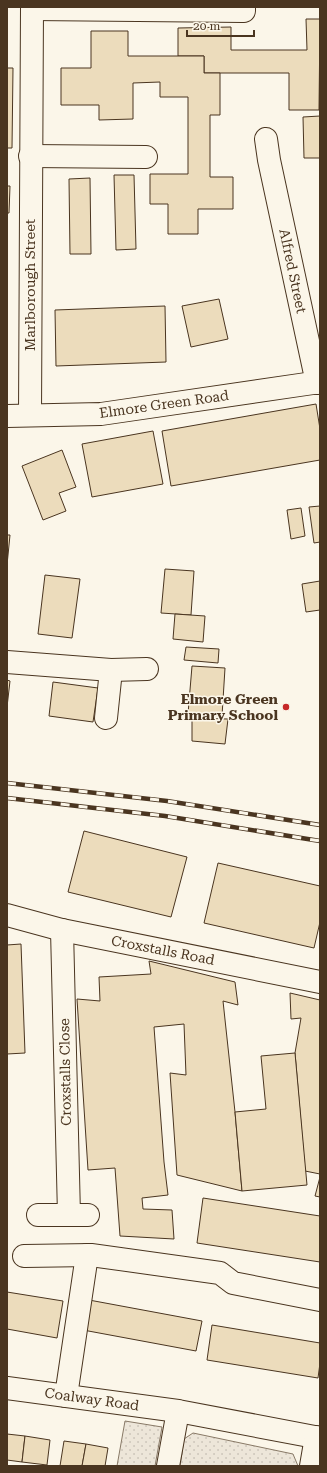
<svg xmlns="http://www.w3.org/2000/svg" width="327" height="1473" font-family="'Roboto Serif',serif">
<defs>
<pattern id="grass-dots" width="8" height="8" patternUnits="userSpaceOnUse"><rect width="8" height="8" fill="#ede6d9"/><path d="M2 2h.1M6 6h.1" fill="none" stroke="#cdc6ba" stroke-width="1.8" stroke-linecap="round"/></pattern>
</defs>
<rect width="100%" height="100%" fill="#fbf6e9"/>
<g fill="url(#grass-dots)" stroke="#887966">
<polygon points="125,1421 162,1427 155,1466 117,1466"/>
<polygon points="193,1433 293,1454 298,1466 180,1466 184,1439"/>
</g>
<g fill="#ecdcbc" stroke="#4a3520">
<polygon points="306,19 320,19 319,110 289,110 289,73 204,73 204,56 178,56 178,28 231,27 231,50 307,50"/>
<polygon points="91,31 128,31 128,56 204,56 204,73 220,73 220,115 210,115 210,177 233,177 233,209 198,209 198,234 168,234 168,204 150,204 150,174 188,174 188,97 160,97 160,82 133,83 133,119 99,120 99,105 61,105 61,68 91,68"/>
<polygon points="7,68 13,68 12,148 7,148"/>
<polygon points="320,116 320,158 304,158 303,117"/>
<polygon points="114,175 134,175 136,249 116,250"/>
<polygon points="90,178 91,254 70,254 69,179"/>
<polygon points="7,186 10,186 9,213 7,213"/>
<polygon points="219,299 228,339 191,347 182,306"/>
<polygon points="165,306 166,362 56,366 55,310"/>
<polygon points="316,404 320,429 320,460 171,486 162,431"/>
<polygon points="153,431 163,484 92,497 82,444"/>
<polygon points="62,450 76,487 59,493 66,511 43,520 22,466"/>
<polygon points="320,506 320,542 314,543 309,507"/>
<polygon points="301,508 305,536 291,539 287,510"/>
<polygon points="7,535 10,535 7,565"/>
<polygon points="165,569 194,571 191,615 161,613"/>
<polygon points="45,575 80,579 72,638 38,634"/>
<polygon points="320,581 320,610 306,612 302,584"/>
<polygon points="175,614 205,616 203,642 173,639"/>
<polygon points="186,647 219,649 218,663 184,660"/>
<polygon points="192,666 225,668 222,716 188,714"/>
<polygon points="7,680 10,681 7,707"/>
<polygon points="53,682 98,688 93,722 49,716"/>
<polygon points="192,718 228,719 225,744 192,741"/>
<polygon points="84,831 187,857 171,917 68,892"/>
<polygon points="218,863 320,886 320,922 314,948 204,923"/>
<polygon points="21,944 25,1053 7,1054 7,945"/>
<polygon points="149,961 235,982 238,1005 223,1001 235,1112 242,1191 177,1175 170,1073 186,1075 184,1024 154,1027 164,1162 168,1195 142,1198 143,1209 172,1210 174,1239 120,1236 115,1168 88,1170 77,999 100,1001 99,977 151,974"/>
<polygon points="290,993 320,1000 320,1174 305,1171 295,1053 301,1018 291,1019"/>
<polygon points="295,1053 307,1185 242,1191 235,1112 266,1109 261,1056"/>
<polygon points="320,1177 320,1197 315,1196"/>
<polygon points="203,1198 320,1216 320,1262 197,1243"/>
<polygon points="7,1292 63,1301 57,1338 7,1329"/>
<polygon points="89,1300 202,1321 196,1351 83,1330"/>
<polygon points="212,1325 320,1343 320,1363 318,1378 207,1360"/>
<polygon points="7,1434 25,1436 22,1462 7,1460"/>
<polygon points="25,1436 50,1440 47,1465 22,1462"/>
<polygon points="64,1441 86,1444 82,1466 60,1466"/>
<polygon points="86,1444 108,1448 105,1466 82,1466"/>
</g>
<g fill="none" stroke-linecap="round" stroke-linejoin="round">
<g stroke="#4a3520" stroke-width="24">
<g id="minor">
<polyline points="32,9 244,11 244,7"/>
<polyline points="266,139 269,160 317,383"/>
<polyline points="30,156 146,157"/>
<polyline points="30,415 32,7"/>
<polyline points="7,662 111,670 147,669"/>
<polyline points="106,718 111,670"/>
<polyline points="7,915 62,930 320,982"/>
<polyline points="62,930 69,1215"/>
<polyline points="38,1215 88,1215"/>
<polyline points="24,1256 91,1255 220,1273 233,1283 320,1300"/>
<polyline points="7,1388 178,1411 320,1438"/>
<polyline points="66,1396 87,1255"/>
<polyline points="168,1466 178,1411"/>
<polyline points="311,1466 316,1437"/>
</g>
</g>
<g stroke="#4a3520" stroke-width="24">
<polyline id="major" points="7,416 101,414 320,382"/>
</g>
<use href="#minor" stroke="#fbf6e9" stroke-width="22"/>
<use href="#major" stroke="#fbf6e9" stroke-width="22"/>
<g stroke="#4a3520" stroke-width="4.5">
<g id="rail">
<polyline points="7,783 167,801 320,825"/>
<polyline points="7,798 165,816 320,841"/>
</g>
</g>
<use href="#rail" stroke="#fbf6e9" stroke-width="3" stroke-dasharray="9" stroke-linecap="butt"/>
</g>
<circle fill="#c62828" stroke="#fbf6e9" stroke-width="1.5" cx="286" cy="707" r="4"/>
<g text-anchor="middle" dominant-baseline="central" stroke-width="3" stroke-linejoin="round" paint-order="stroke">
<g font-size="14" fill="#4a3520" stroke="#fbf6e9">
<text transform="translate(293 271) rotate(78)">Alfred Street</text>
<text transform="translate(30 285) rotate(-90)">Marlborough Street</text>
<text transform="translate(164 404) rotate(-8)">Elmore Green Road</text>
<text transform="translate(163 950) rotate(11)">Croxstalls Road</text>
<text transform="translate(65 1072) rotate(-91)">Croxstalls Close</text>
<text transform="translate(92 1399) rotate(8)">Coalway Road</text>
</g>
<g font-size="14" font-weight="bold" fill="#4a3520" stroke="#fbf6e9" text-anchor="end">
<text x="278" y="699">Elmore Green<tspan x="278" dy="16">Primary School</tspan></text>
</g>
</g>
<rect width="327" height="1473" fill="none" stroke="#4a3520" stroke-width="16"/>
<path d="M187 30v6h67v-6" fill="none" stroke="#4a3520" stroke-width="2"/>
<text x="193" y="30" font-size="12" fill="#4a3520" stroke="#fbf6e9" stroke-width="3" paint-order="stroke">20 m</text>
</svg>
